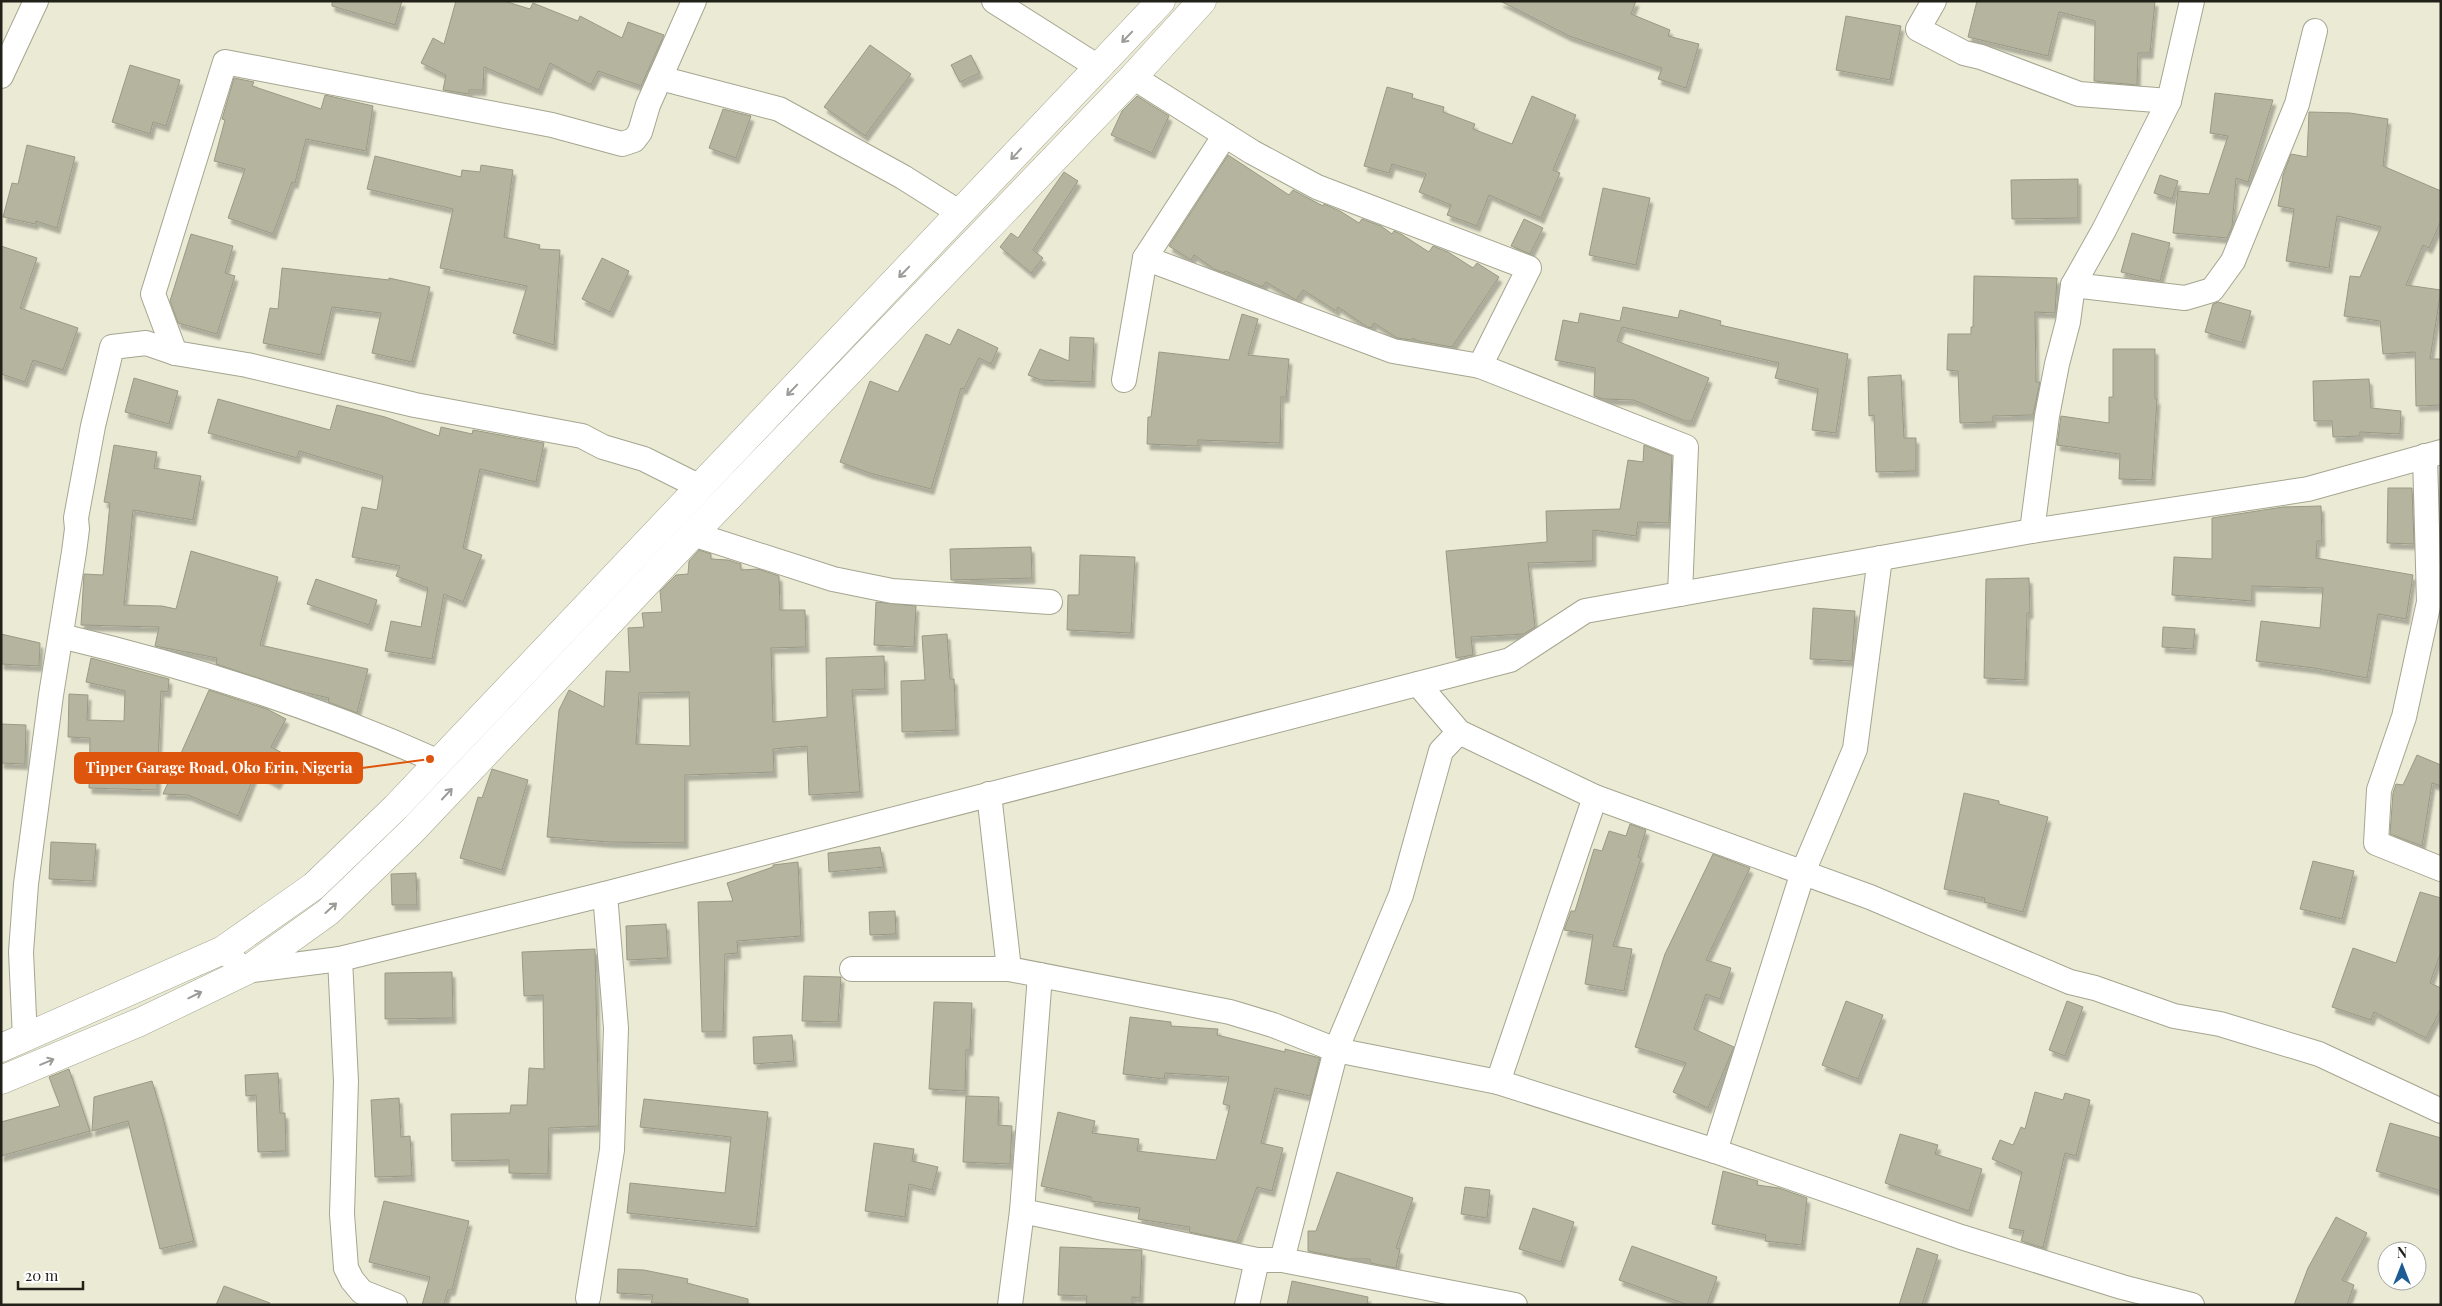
<svg xmlns="http://www.w3.org/2000/svg" width="2442" height="1306" font-family="'Playfair Display',serif">
<defs>
<filter id="shadow"><feDropShadow dx="3" dy="5.5" stdDeviation="1" flood-color="#0004"/></filter>
</defs>
<rect width="100%" height="100%" fill="#ebebd5"/>
<g fill="#b4b49f" stroke="#999985" fill-rule="evenodd" filter="url(#shadow)">
<polygon points="332,1 402,1 395,25 332,6"/>
<polygon points="456,1 504,1 530,9 533,3 578,21 580,16 622,38 628,22 664,35 641,86 598,71 591,85 550,63 539,90 484,67 483,90 469,90 469,94 443,90 446,75 421,63 433,38 444,44"/>
<polygon points="1500,1 1636,1 1631,14 1670,30 1668,36 1699,44 1686,88 1658,79 1662,68 1569,36"/>
<polygon points="1977,1 2155,1 2150,53 2138,53 2137,85 2094,81 2095,21 2059,12 2048,56 1968,37"/>
<polygon points="1846,16 1901,26 1890,80 1836,70"/>
<polygon points="870,45 911,74 865,136 824,107"/>
<polygon points="971,55 980,73 960,82 951,65"/>
<polygon points="130,65 180,80 166,126 153,122 150,134 112,122"/>
<polygon points="234,78 254,82 252,86 321,109 325,95 373,106 366,151 306,139 295,183 292,182 273,234 228,218 245,169 214,161 225,120 222,119"/>
<polygon points="1387,87 1413,94 1412,98 1444,107 1443,112 1475,124 1473,129 1512,144 1532,96 1576,115 1553,170 1560,173 1541,218 1489,195 1477,226 1447,215 1451,205 1419,192 1426,174 1392,164 1389,173 1364,166"/>
<polygon points="2215,93 2273,100 2248,182 2236,178 2232,227 2227,238 2173,233 2178,191 2209,194 2228,136 2210,133"/>
<polygon points="1137,96 1169,116 1152,153 1111,135 1122,111"/>
<polygon points="723,109 751,116 736,158 709,148"/>
<polygon points="2309,112 2350,113 2388,119 2383,166 2441,191 2441,221 2429,248 2423,245 2406,285 2441,290 2430,359 2441,359 2441,405 2416,406 2415,352 2383,354 2380,321 2344,316 2350,276 2360,277 2381,227 2337,216 2329,268 2286,261 2294,209 2278,206 2283,175 2291,154 2307,157"/>
<polygon points="27,145 75,157 57,228 36,221 35,224 3,217 12,183 18,184"/>
<polygon points="1228,155 1289,195 1293,190 1323,206 1324,204 1340,211 1359,223 1362,219 1381,226 1392,234 1394,231 1401,234 1429,252 1433,246 1448,252 1473,268 1477,263 1499,277 1452,347 1418,341 1413,338 1412,340 1397,338 1374,323 1371,328 1367,327 1338,307 1336,311 1303,290 1296,300 1266,282 1262,287 1225,271 1224,273 1214,269 1194,255 1191,260 1169,246"/>
<polygon points="375,156 461,177 462,170 480,172 481,165 513,170 504,237 540,245 539,249 560,250 554,345 513,333 527,286 440,268 453,209 367,189"/>
<polygon points="1064,172 1078,181 1033,250 1043,258 1031,273 1000,247 1011,233 1018,238"/>
<polygon points="2160,175 2178,181 2172,199 2154,193"/>
<polygon points="2078,179 2078,218 2012,219 2011,180"/>
<polygon points="1603,188 1650,198 1636,265 1589,255"/>
<polygon points="1524,219 1543,228 1530,254 1511,246"/>
<polygon points="2132,233 2170,243 2160,281 2121,272"/>
<polygon points="191,234 233,246 225,273 235,276 217,334 178,323 170,301"/>
<polygon points="1,246 37,258 20,308 78,328 63,370 33,360 25,382 1,374"/>
<polygon points="602,258 629,271 610,312 582,299"/>
<polygon points="282,268 389,280 389,278 430,287 412,362 372,353 381,313 332,307 321,355 263,343 270,308 278,309"/>
<polygon points="1974,276 2057,278 2055,313 2035,312 2036,382 2040,382 2033,415 1993,416 1993,422 1960,423 1958,371 1947,370 1948,334 1971,334 1971,327 1973,327"/>
<polygon points="2218,302 2251,311 2242,343 2205,332 2213,304"/>
<polygon points="1623,307 1678,318 1680,310 1721,321 1720,325 1848,354 1836,433 1812,430 1818,389 1775,378 1779,363 1622,327 1617,341 1709,378 1692,421 1685,421 1633,400 1603,399 1594,396 1595,368 1555,360 1563,320 1578,323 1580,313 1620,321"/>
<polygon points="1242,314 1258,319 1248,355 1289,359 1286,397 1281,397 1280,443 1198,440 1198,446 1147,444 1148,417 1151,417 1159,352 1229,360"/>
<polygon points="958,329 998,348 991,364 979,358 964,389 961,388 931,489 869,473 840,462 870,381 898,392 926,334 950,345"/>
<polygon points="1070,337 1094,338 1092,382 1041,380 1028,375 1040,349 1069,361"/>
<polygon points="2113,349 2155,349 2155,399 2157,399 2152,480 2119,479 2120,454 2057,445 2061,416 2109,423 2109,397 2113,397"/>
<polygon points="1901,375 1904,438 1916,438 1916,471 1876,472 1874,415 1869,416 1868,377"/>
<polygon points="134,378 178,391 169,424 125,412"/>
<polygon points="2369,379 2371,408 2401,411 2400,434 2360,432 2360,436 2333,437 2332,421 2314,421 2313,381"/>
<polygon points="218,399 330,430 337,405 385,417 439,436 441,427 472,434 473,430 544,443 536,482 480,469 463,548 482,555 463,602 444,594 432,659 385,651 391,621 421,627 428,588 396,576 400,566 352,557 362,507 377,510 383,476 299,451 297,458 208,433"/>
<polygon points="114,445 157,452 154,468 201,476 193,520 133,510 124,605 162,606 176,609 191,551 278,577 260,645 368,669 357,713 328,702 329,698 294,690 216,664 217,658 155,646 159,627 81,625 84,574 103,575 110,503 104,502"/>
<polygon points="1644,445 1672,456 1669,523 1638,522 1636,536 1593,530 1593,561 1528,563 1535,627 1524,634 1471,637 1473,655 1456,658 1446,551 1547,542 1546,511 1620,509 1628,460 1643,462"/>
<polygon points="2388,488 2412,488 2414,544 2387,543"/>
<polygon points="2321,506 2322,541 2317,541 2316,558 2413,575 2406,619 2378,614 2367,678 2314,668 2256,661 2261,621 2320,628 2323,588 2252,586 2252,601 2172,595 2174,557 2212,559 2212,518 2283,507"/>
<polygon points="1031,547 1032,578 951,580 950,549"/>
<path d="M 699,550 L 711,554 L 711,559 L 728,560 L 741,564 L 741,570 L 758,569 L 779,576 L 780,610 L 805,610 L 806,647 L 771,648 L 773,722 L 827,717 L 826,658 L 884,656 L 885,689 L 852,690 L 860,792 L 809,795 L 807,746 L 773,749 L 774,772 L 685,775 L 685,843 L 609,842 L 547,837 L 559,710 L 569,690 L 604,707 L 606,671 L 630,672 L 628,628 L 644,627 L 642,613 L 662,612 L 660,591 L 676,575 L 688,574 L 689,561 ZM 689,692 L 690,746 L 636,744 L 639,693 Z"/>
<polygon points="1080,555 1135,557 1131,633 1067,630 1068,595 1079,595"/>
<polygon points="2029,578 2030,613 2027,613 2025,680 1984,678 1986,579"/>
<polygon points="316,579 377,600 369,625 307,604"/>
<polygon points="876,602 916,606 914,647 874,645"/>
<polygon points="1813,608 1855,611 1852,661 1810,659"/>
<polygon points="2163,627 2195,629 2193,649 2162,647"/>
<polygon points="1,634 40,643 39,666 1,664"/>
<polygon points="947,634 950,679 954,679 956,730 902,732 901,681 925,680 922,636"/>
<polygon points="91,658 169,679 168,692 161,691 157,790 89,788 90,738 68,737 69,694 88,695 87,720 124,721 125,691 86,682"/>
<polygon points="209,690 267,709 286,719 271,747 292,758 277,784 256,772 238,816 188,795 163,794"/>
<polygon points="1,724 26,725 25,764 1,763"/>
<polygon points="2417,755 2441,765 2441,786 2432,783 2422,846 2390,834 2393,793 2396,784 2403,785"/>
<polygon points="492,769 528,780 502,870 460,858 478,797 482,798"/>
<polygon points="1964,793 1999,801 1999,804 2048,817 2023,912 1984,902 1985,898 1944,889"/>
<polygon points="1630,824 1646,830 1638,857 1641,858 1613,946 1632,949 1624,991 1585,984 1593,935 1564,930 1571,911 1575,911 1594,849 1602,851 1609,831 1626,836"/>
<polygon points="51,842 96,844 93,881 49,879"/>
<polygon points="880,847 884,867 829,872 828,853"/>
<polygon points="1713,854 1750,868 1706,960 1731,968 1720,999 1706,994 1694,1029 1734,1047 1708,1108 1673,1092 1686,1063 1635,1047 1665,954"/>
<polygon points="2313,861 2354,871 2342,919 2300,909"/>
<polygon points="798,862 801,936 737,941 738,953 725,954 723,1032 702,1032 698,902 733,901 727,883 773,867 773,865"/>
<polygon points="416,873 417,905 392,905 391,874"/>
<polygon points="2420,892 2441,898 2441,952 2430,983 2441,988 2441,1009 2426,1038 2374,1012 2371,1020 2332,1007 2353,948 2396,963"/>
<polygon points="895,911 896,934 870,935 869,912"/>
<polygon points="666,924 668,958 627,960 626,926"/>
<polygon points="595,949 599,1126 549,1128 548,1174 509,1173 509,1160 452,1161 451,1114 510,1113 511,1105 527,1105 529,1068 544,1069 543,995 524,996 522,952"/>
<polygon points="452,972 453,1018 385,1019 385,973"/>
<polygon points="804,976 841,977 838,1022 802,1021"/>
<polygon points="1846,1001 1883,1015 1858,1079 1822,1065"/>
<polygon points="2067,1001 2083,1007 2065,1056 2049,1050"/>
<polygon points="934,1002 972,1003 970,1050 966,1050 965,1091 929,1089"/>
<polygon points="1130,1017 1171,1022 1171,1026 1218,1029 1217,1035 1285,1052 1285,1049 1320,1058 1310,1096 1275,1088 1261,1143 1283,1148 1272,1191 1257,1187 1237,1242 1189,1232 1190,1227 1138,1219 1140,1208 1091,1201 1091,1197 1041,1186 1058,1112 1095,1121 1092,1133 1139,1139 1137,1151 1216,1160 1230,1106 1223,1104 1229,1077 1165,1073 1164,1079 1123,1074"/>
<polygon points="792,1035 794,1061 754,1064 753,1037"/>
<polygon points="69,1069 90,1131 1,1156 1,1122 60,1106 49,1077"/>
<polygon points="278,1073 280,1113 285,1113 286,1151 258,1152 256,1095 246,1096 245,1075"/>
<polygon points="152,1081 163,1118 194,1241 160,1249 128,1121 92,1131 94,1097"/>
<polygon points="2035,1092 2063,1100 2065,1093 2090,1100 2076,1156 2065,1153 2043,1248 2021,1241 2024,1231 2009,1228 2022,1172 1992,1159 2000,1140 2013,1145 2021,1127 2025,1129"/>
<polygon points="966,1096 999,1097 998,1125 1012,1126 1010,1164 963,1162"/>
<polygon points="399,1098 401,1137 410,1136 412,1176 375,1177 371,1100"/>
<polygon points="644,1099 768,1112 756,1227 627,1213 630,1183 725,1193 731,1137 640,1127"/>
<polygon points="2390,1123 2441,1138 2441,1191 2376,1171"/>
<polygon points="1900,1134 1938,1145 1935,1154 1982,1169 1969,1211 1885,1183"/>
<polygon points="874,1143 914,1149 912,1161 938,1167 932,1190 909,1184 905,1217 865,1211"/>
<polygon points="1723,1171 1758,1181 1757,1185 1779,1188 1807,1198 1802,1245 1765,1241 1766,1235 1712,1224"/>
<polygon points="1337,1172 1413,1198 1396,1248 1400,1249 1396,1268 1370,1263 1370,1259 1348,1259 1308,1251 1308,1231 1316,1231"/>
<polygon points="1465,1187 1490,1190 1487,1218 1461,1214"/>
<polygon points="384,1201 469,1221 452,1290 448,1290 444,1305 422,1305 430,1277 369,1262"/>
<polygon points="1533,1208 1574,1222 1561,1262 1519,1249"/>
<polygon points="2336,1217 2367,1233 2342,1280 2354,1285 2347,1305 2294,1305 2308,1268"/>
<polygon points="1632,1246 1717,1277 1707,1305 1688,1305 1619,1280"/>
<polygon points="1060,1247 1142,1250 1140,1298 1132,1297 1132,1305 1086,1305 1087,1296 1058,1295"/>
<polygon points="1917,1248 1938,1255 1922,1305 1899,1305"/>
<polygon points="618,1269 644,1270 688,1279 687,1283 748,1299 748,1305 651,1303 653,1295 617,1293"/>
<polygon points="1292,1281 1368,1297 1367,1305 1287,1305"/>
<polygon points="224,1286 270,1303 269,1305 216,1305"/>
</g>
<g fill="none" stroke-linecap="round" stroke-linejoin="round">
<g stroke="#a5a590" stroke-width="26">
<g id="minor">
<polyline points="994,1 1098,67"/>
<polyline points="1934,1 1918,29 1964,53 1981,57 2079,94 2169,101"/>
<polyline points="1,76 36,1"/>
<polyline points="1133,77 1252,152 1317,187 1529,268 1480,366 1393,351 1145,258"/>
<polyline points="660,78 779,109 903,177 960,213"/>
<polyline points="2073,285 2185,298 2212,290 2233,261 2297,104 2315,31"/>
<polyline points="175,353 153,294 225,62 552,125 622,144 634,140 640,132 648,105 694,1"/>
<polyline points="1480,366 1686,447 1680,594"/>
<polyline points="1124,380 1145,258 1225,135"/>
<polyline points="2425,456 2429,602 2404,717 2379,790 2376,843 2441,869"/>
<polyline points="2032,531 2047,416 2057,364 2068,322 2073,285 2104,230 2169,101 2192,1"/>
<polyline points="693,534 833,579 892,591 1050,602"/>
<path d="M 61,636 C 188,666 320,708 439,762"/>
<polyline points="1418,684 1459,732 1595,797 1870,897 2070,982 2095,988 2174,1016 2220,1024 2319,1054 2441,1111"/>
<polyline points="989,794 1009,969"/>
<polyline points="223,950 246,971 340,959 605,894 1510,660 1585,611 2032,531 2308,489 2441,452"/>
<polyline points="340,959 346,1081 342,1214 346,1268 352,1280 362,1292 395,1305"/>
<polyline points="852,969 1009,969 1230,1012 1273,1025 1336,1050 1498,1082 1715,1151 1961,1237 2122,1287 2192,1305"/>
<polyline points="25,1038 21,952 26,884 51,695 74,552 77,529 76,518 93,426 112,347 146,343 175,353 247,365 415,405 582,436 603,447 644,459 700,487"/>
<polyline points="1498,1082 1595,797"/>
<polyline points="1715,1151 1803,872 1855,749 1880,558"/>
<polyline points="1022,1211 1257,1260 1282,1260 1515,1305"/>
<polyline points="1282,1260 1336,1050 1401,895 1441,751 1459,732"/>
<polyline points="588,1298 612,1150 616,1028 605,894"/>
<polyline points="1010,1305 1022,1211 1040,975"/>
<polyline points="1247,1305 1257,1260"/>
</g>
</g>
<g stroke="#a5a590" stroke-width="29">
<g id="primary">
<polyline points="1,1048 223,950 314,886 396,807 1161,1"/>
<polyline points="1,1080 140,1022 246,971 328,912 412,831 693,534 1133,77 1202,1"/>
</g>
</g>
<use href="#minor" stroke="#fff" stroke-width="24"/>
<use href="#primary" stroke="#fff" stroke-width="28"/>
</g>
<defs><path id="oneway-shaft" d="M-6 0H5M1.5-3L5.5 0L1.5 3" fill="none" stroke-width="1.6" stroke-linecap="round" stroke-linejoin="round" transform="scale(1.25)"/></defs>
<g stroke="#9b9b98">
<use href="#oneway-shaft" transform="translate(1127 37) rotate(134)"/>
<use href="#oneway-shaft" transform="translate(1016 154) rotate(133)"/>
<use href="#oneway-shaft" transform="translate(904 272) rotate(134)"/>
<use href="#oneway-shaft" transform="translate(792 390) rotate(134)"/>
<use href="#oneway-shaft" transform="translate(447 794) rotate(-47)"/>
<use href="#oneway-shaft" transform="translate(331 908) rotate(-42)"/>
<use href="#oneway-shaft" transform="translate(195 995) rotate(-26)"/>
<use href="#oneway-shaft" transform="translate(47 1062) rotate(-23)"/>
</g>
<path fill="none" stroke="#de560d" stroke-width="2" d="M430 759L362 768"/>
<circle fill="#de560d" stroke="#fff" stroke-width="2" cx="430" cy="759" r="5"/>
<rect fill="#de560d" stroke="#de560d" stroke-width="2" x="75" y="753" width="287" height="30" rx="5"/>
<g font-size="15" text-anchor="middle" font-weight="bold" fill="#fff">
<text x="219" y="773">Tipper Garage Road, Oko Erin, Nigeria</text>
</g>
<rect width="2442" height="1306" fill="none" stroke="#212119" stroke-width="5"/>
<g transform="translate(2402 1266)"><circle r="24" fill="#ffffff" stroke="#a6a6a3"/>
<path d="M0-4L9 19L0 12L-9 19Z" fill="#1d5d93"/>
<text y="-8" font-size="14" font-weight="bold" text-anchor="middle" fill="#212119">N</text>
</g>
<path d="M18 1281v8h65v-8" fill="none" stroke="#212119" stroke-width="2.5"/>
<text x="25" y="1281" font-size="15" fill="#212119" stroke="#ffffff" stroke-width="4" paint-order="stroke">20 m</text>
</svg>
